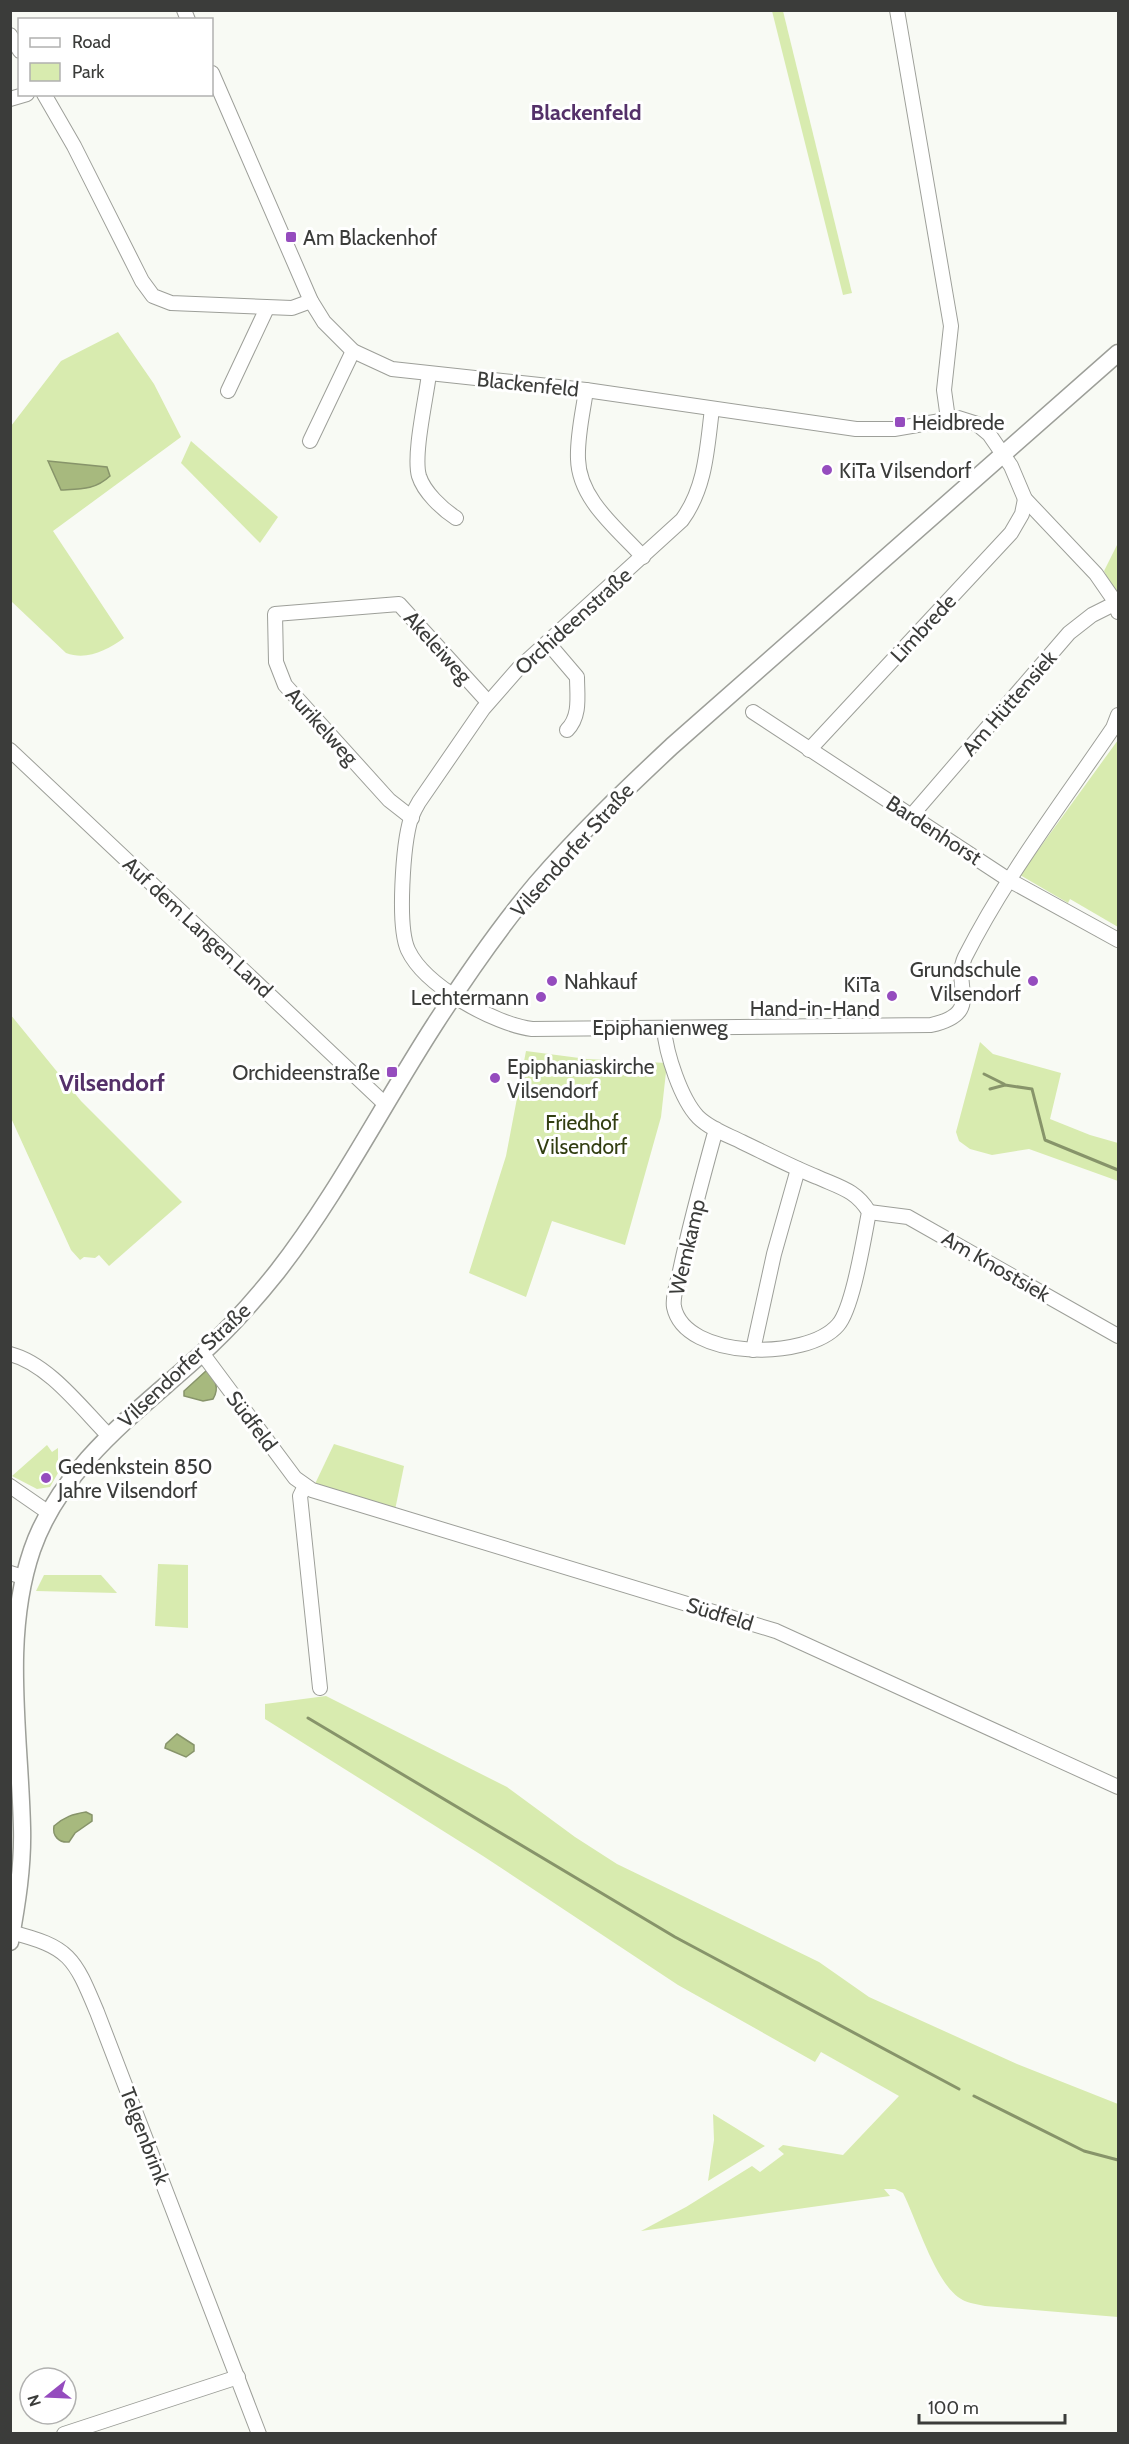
<svg xmlns="http://www.w3.org/2000/svg" width="1129" height="2444" font-family="Cabin,sans-serif">
<rect width="100%" height="100%" fill="#f8faf4"/>
<g fill="#d8ebaf">
<polygon points="772,11 783,11 852,293 843,295"/>
<path d="M 118,332 L 154,384 L 181,437 L 53,531 L 124,638 C 107,650 87,661 66,653 L 11,601 L 11,426 L 61,361 Z"/>
<polygon points="191,441 278,517 260,543 181,463"/>
<polygon points="1118,543 1118,597 1104,571"/>
<polygon points="1118,740 1118,927 1070,899 1068,903 1020,875"/>
<polygon points="10,1014 81,1101 182,1202 109,1266 99,1255 95,1258 84,1257 80,1260 71,1250 11,1118"/>
<polygon points="980,1042 993,1054 1061,1073 1050,1119 1090,1135 1118,1143 1118,1181 1029,1149 992,1155 970,1149 959,1141 956,1132"/>
<polygon points="526,1051 587,1059 667,1063 661,1117 625,1245 552,1221 526,1297 469,1273 506,1156"/>
<polygon points="334,1444 404,1466 395,1510 314,1486"/>
<polygon points="47,1445 52,1452 58,1448 58,1473 50,1487 37,1489 12,1476"/>
<polygon points="158,1564 188,1565 188,1628 155,1626"/>
<polygon points="44,1575 101,1575 117,1593 36,1591"/>
<path d="M 326,1696 L 507,1787 L 575,1837 L 617,1864 L 819,1962 L 869,1997 L 1017,2064 L 1118,2104 L 1118,2317 L 985,2306 C 975,2304 966,2303 958,2297 C 934,2279 917,2221 903,2193 L 895,2189 L 884,2189 L 890,2196 L 641,2231 L 686,2207 L 752,2166 L 760,2172 L 784,2154 L 778,2149 L 783,2145 L 843,2155 L 899,2096 L 821,2052 L 815,2062 L 678,1985 L 483,1856 L 265,1719 L 265,1704 Z"/>
<polygon points="713,2114 765,2146 708,2181 714,2140"/>
</g>
<g fill="#a7b97e" stroke="#87946a" stroke-width="1.5">
<path d="M 48,461 L 107,467 L 110,476 C 95,490 81,489 61,490 Z"/>
<path d="M 207,1370 C 215,1379 220,1388 213,1399 L 203,1401 L 184,1396 L 184,1391 Z"/>
<polygon points="177,1734 194,1745 194,1751 186,1757 165,1748 166,1744"/>
<path d="M 86,1812 L 92,1815 L 92,1821 L 75,1833 L 69,1842 C 59,1843 52,1836 54,1826 C 64,1817 73,1814 86,1812 Z"/>
</g>
<g fill="none" stroke-linecap="round" stroke-linejoin="round">
<g stroke="#87946a" stroke-width="3">
<polyline points="984,1074 1004,1084"/>
<polyline points="990,1089 1005,1085 1032,1089 1045,1140 1118,1170"/>
<polyline points="308,1718 675,1937 959,2089"/>
<polyline points="974,2096 1084,2151 1118,2160"/>
</g>
<g stroke="#9d9f99" stroke-width="16">
<g id="minor">
<polyline points="184,10 188,20"/>
<polyline points="897,10 951,326 944,390 948,419"/>
<polyline points="10,35 20,51"/>
<polyline points="212,73 311,301 324,322 353,351 392,369 586,390 856,429 894,429 958,418 977,424 989,434 1011,466 1025,499 1096,574 1116,603 1118,612"/>
<polyline points="44,94 74,146 142,281 153,296 171,303 292,308 311,301"/>
<polyline points="10,99 27,94"/>
<path d="M 429,374 C 426,399 413,455 419,476 C 424,492 442,509 456,518"/>
<path d="M 586,390 C 583,412 577,436 578,459 C 579,500 618,529 643,557"/>
<polyline points="228,391 267,308"/>
<path d="M 712,409 C 707,448 706,487 682,520 L 518,669 L 483,709 L 419,802 C 416,807 413,813 411,818 C 403,844 397,926 408,950 C 425,986 494,1024 532,1029 L 931,1025 C 985,1013 951,986 965,957 C 1006,876 1062,803 1113,728 L 1118,715"/>
<polyline points="310,441 353,351"/>
<path d="M 548,643 L 577,677 C 577,695 581,716 567,730"/>
<polyline points="753,712 1009,880 1118,940"/>
<polyline points="10,750 385,1104"/>
<polyline points="809,750 1011,533 1022,514 1025,499"/>
<polyline points="912,815 1069,633 1092,615 1116,603"/>
<polyline points="412,818 389,800 285,685 276,662 275,614 399,604 488,702"/>
<path d="M 664,1028 C 666,1054 681,1099 698,1117 C 710,1129 728,1135 742,1142 C 767,1154 792,1167 817,1177 C 839,1187 856,1190 869,1212 C 864,1237 853,1308 838,1325 C 807,1361 685,1360 674,1307 C 672,1296 678,1282 680,1271 C 690,1223 703,1176 716,1129"/>
<polyline points="869,1212 908,1217 1118,1336"/>
<polyline points="753,1350 774,1254 798,1169"/>
<polyline points="202,1353 295,1478 312,1490 776,1631 1118,1787"/>
<path d="M 10,1354 C 49,1364 82,1409 109,1436"/>
<polyline points="10,1486 49,1513"/>
<polyline points="305,1486 300,1496 320,1688"/>
<polyline points="10,1573 23,1577"/>
<path d="M 10,1932 C 70,1947 74,1957 97,2012 L 259,2434"/>
<polyline points="64,2434 238,2377"/>
</g>
</g>
<g stroke="#9d9f99" stroke-width="19">
<path id="major" d="M 10,1942 C 17,1904 23,1866 22,1828 C 20,1736 2,1638 32,1550 C 61,1466 136,1413 199,1356 C 227,1331 253,1302 277,1272 C 337,1195 382,1106 435,1024 C 466,976 499,928 536,884 C 578,835 625,790 672,746 L 1118,353"/>
</g>
<use href="#minor" stroke="#fff" stroke-width="14"/>
<use href="#major" stroke="#fff" stroke-width="16"/>
</g>
<g fill="#954cbe" stroke="#fff" stroke-width="2">
<rect x="285" y="231" width="12" height="12" rx="3"/>
<rect x="894" y="416" width="12" height="12" rx="3"/>
<circle cx="827" cy="470" r="6"/>
<circle cx="552" cy="981" r="6"/>
<circle cx="1033" cy="981" r="6"/>
<circle cx="892" cy="996" r="6"/>
<circle cx="541" cy="997" r="6"/>
<rect x="386" y="1066" width="12" height="12" rx="3"/>
<circle cx="495" cy="1078" r="6"/>
<circle cx="46" cy="1478" r="6"/>
</g>
<g text-anchor="middle" dominant-baseline="central" stroke-width="6" stroke-linejoin="round" paint-order="stroke">
<g font-size="21" fill="#3b3c3a" stroke="#fff" text-anchor="start">
<text x="303" y="237">Am Blackenhof</text>
<text x="912" y="422">Heidbrede</text>
<text x="839" y="470">KiTa Vilsendorf</text>
<text x="1021" y="969" text-anchor="end">Grundschule<tspan x="1021" dy="24">Vilsendorf</tspan></text>
<text x="564" y="981">Nahkauf</text>
<text x="880" y="984" text-anchor="end">KiTa<tspan x="880" dy="24">Hand-in-Hand</tspan></text>
<text x="529" y="997" text-anchor="end">Lechtermann</text>
<text x="507" y="1066">Epiphaniaskirche<tspan x="507" dy="24">Vilsendorf</tspan></text>
<text x="380" y="1072" text-anchor="end">Orchideenstraße</text>
<text x="58" y="1466">Gedenkstein 850<tspan x="58" dy="24">Jahre Vilsendorf</tspan></text>
</g>
<g font-size="21" fill="#3b3c3a" stroke="#fff">
<text transform="translate(528 384) rotate(6)">Blackenfeld</text>
<text transform="translate(573 621) rotate(-42)">Orchideenstraße</text>
<text transform="translate(923 628) rotate(-47)">Limbrede</text>
<text transform="translate(438 647) rotate(48)">Akeleiweg</text>
<text transform="translate(1009 703) rotate(-49)">Am Hüttensiek</text>
<text transform="translate(322 726) rotate(48)">Aurikelweg</text>
<text transform="translate(934 830) rotate(33)">Bardenhorst</text>
<text transform="translate(572 850) rotate(-48)">Vilsendorfer Straße</text>
<text transform="translate(198 927) rotate(43)">Auf dem Langen Land</text>
<text x="660" y="1027">Epiphanienweg</text>
<text transform="translate(687 1247) rotate(-77)">Wemkamp</text>
<text transform="translate(996 1266) rotate(30)">Am Knostsiek</text>
<text transform="translate(184 1365) rotate(-43)">Vilsendorfer Straße</text>
<text transform="translate(252 1421) rotate(53)">Südfeld</text>
<text transform="translate(720 1614) rotate(17)">Südfeld</text>
<text transform="translate(145 2136) rotate(69)">Telgenbrink</text>
</g>
<g font-size="21" fill="#323e11" stroke="#fff">
<text x="582" y="1122">Friedhof<tspan x="582" dy="24">Vilsendorf</tspan></text>
</g>
<g font-size="22" font-weight="bold" fill="#543069" stroke="#fff">
<text x="586" y="112">Blackenfeld</text>
</g>
<g font-size="24" font-weight="bold" fill="#543069" stroke="#fff">
<text x="112" y="1082">Vilsendorf</text>
</g>
</g>
<rect width="1129" height="2444" fill="none" stroke="#3b3c3a" stroke-width="24"/>
<rect x="18" y="18" width="195" height="78" fill="#ffffff" stroke="#b1b1b0" stroke-width="1.5"/>
<rect x="30" y="38" width="30" height="9" fill="#ffffff" stroke="#b1b1b0" stroke-width="1.5"/>
<text x="72" y="48" font-size="18" fill="#3b3c3a">Road</text>
<rect x="30" y="63" width="30" height="18" fill="#d8ebaf" stroke="#b1b1b0" stroke-width="1.5"/>
<text x="72" y="78" font-size="18" fill="#3b3c3a">Park</text>
<g transform="translate(48 2396) rotate(252)"><circle r="28" fill="#ffffff" stroke="#b1b1b0" stroke-width="1.5"/>
<path d="M0-4.5L10 22L0 15L-10 22Z" fill="#954cbe"/>
<text y="-9" font-size="16" font-weight="bold" text-anchor="middle" fill="#3b3c3a">N</text>
</g>
<path d="M919 2414v9h146v-9" fill="none" stroke="#3b3c3a" stroke-width="3"/>
<text x="928" y="2414" font-size="18" fill="#3b3c3a" stroke="#ffffff" stroke-width="4.5" paint-order="stroke">100 m</text>
</svg>
